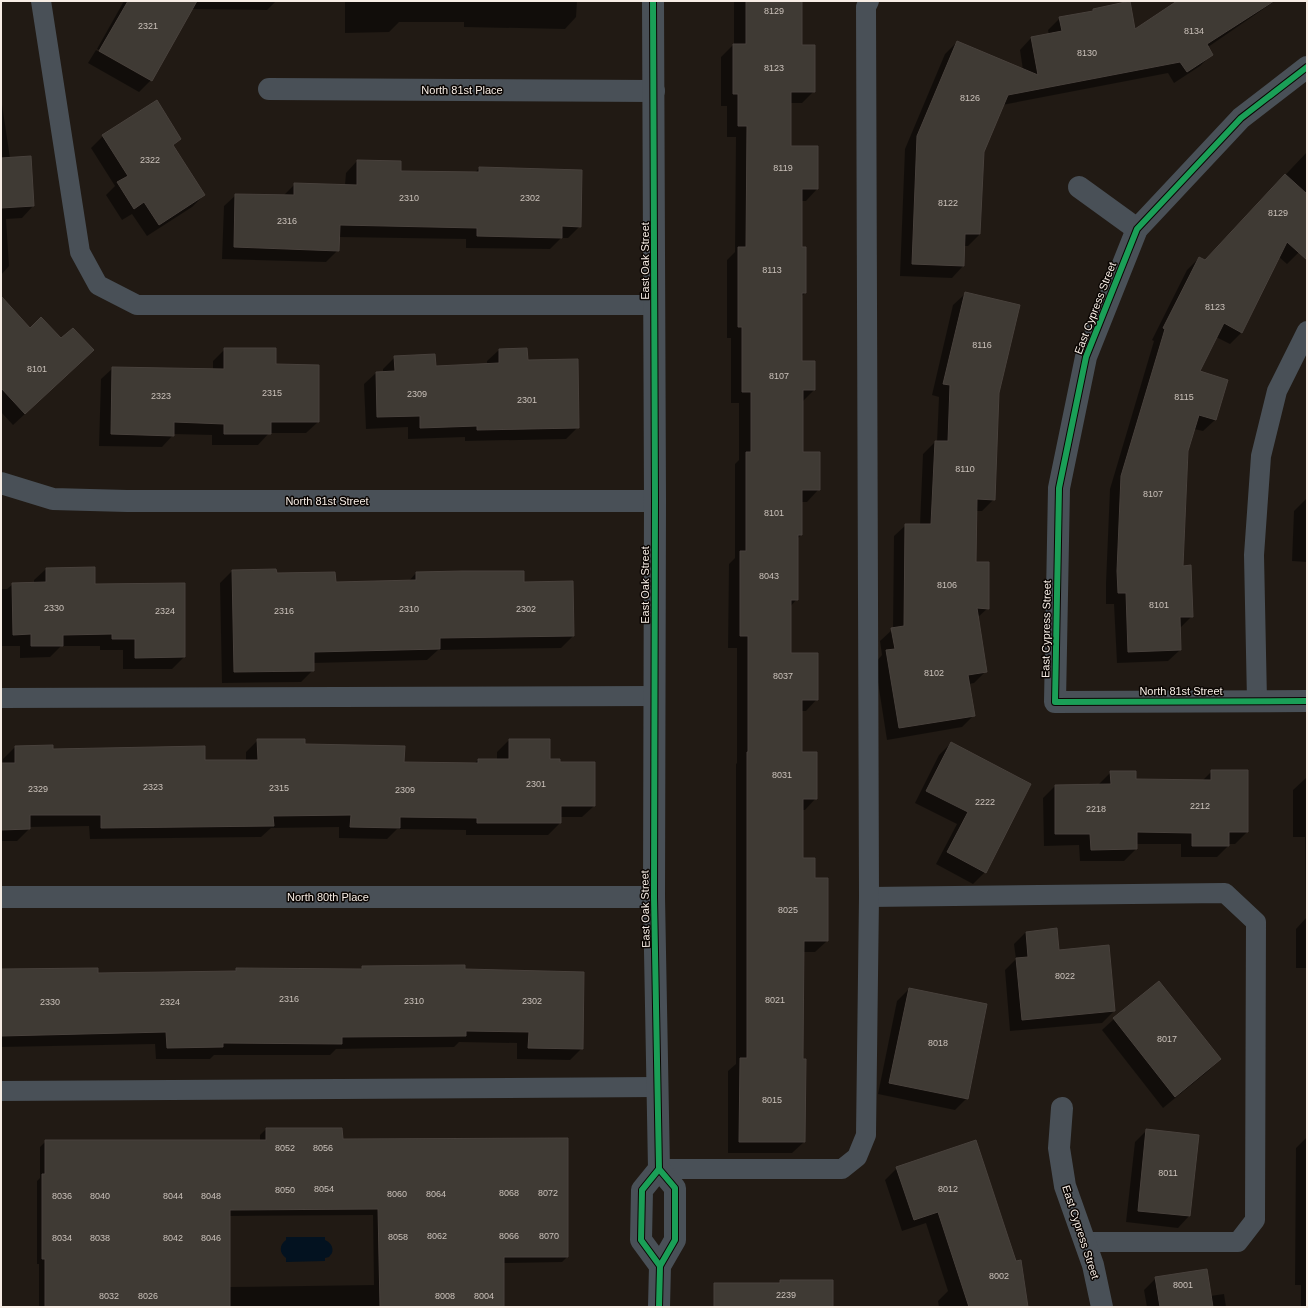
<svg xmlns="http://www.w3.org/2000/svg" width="1308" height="1308" font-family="Helvetica,sans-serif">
<rect width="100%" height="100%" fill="#211a14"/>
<path fill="#031220" d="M 286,1237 L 325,1237 L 325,1240 C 330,1242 334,1247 332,1253 L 329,1257 L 325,1258 L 325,1261 L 286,1262 L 286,1258 C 279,1253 279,1245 286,1240 Z"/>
<g fill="#0007" fill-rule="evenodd">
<polygon points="124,1 276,1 267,10 192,9 151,80 139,92 88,63 96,50 149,80 149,78 97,49"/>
<polygon points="345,1 577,1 576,17 565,29 464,27 464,22 399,22 389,32 345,33"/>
<polygon points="734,1 801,1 801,46 814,91 802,103 790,103 790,147 817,147 817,189 806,201 801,201 801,248 805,293 801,297 801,362 814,390 802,402 802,453 818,490 807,502 801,502 801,535 796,540 796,600 790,607 790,654 817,699 806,711 801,711 801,753 816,798 805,810 802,810 802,859 814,879 827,941 815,952 803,952 802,1060 804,1142 792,1153 728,1153 728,1071 736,1064 736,764 737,763 737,648 728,648 729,564 735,558 735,464 739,460 739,403 731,403 731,338 727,338 727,260 735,252 736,137 727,137 727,106 721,106 721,57 733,45 734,45"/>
<polygon points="1179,1 1275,1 1208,47 1212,54 1200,66 1174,83 1168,73 1002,105 983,152 980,234 968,246 964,246 963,266 952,278 900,276 905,149 945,54 957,42 1023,70 1020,50 1031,38 1049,35 1048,30 1060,18 1090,12 1093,10 1134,30"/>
<polygon points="1,98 10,158 33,206 22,218 6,219 9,266 1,275"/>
<polygon points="156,101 180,139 173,146 204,195 192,207 147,236 132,214 122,220 106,195 115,186 91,148 103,136"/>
<polygon points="1307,152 1307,244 1287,264 1279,257 1242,332 1230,344 1216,337 1198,372 1227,380 1215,420 1203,431 1194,429 1188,451 1182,567 1192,616 1180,628 1180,650 1168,661 1117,663 1114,604 1106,604 1106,583 1110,489 1154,341 1152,340 1187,270 1199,258 1204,261"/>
<polygon points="357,161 400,172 475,173 479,168 580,226 568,238 561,238 550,249 466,248 466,239 339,237 338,250 326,262 222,259 224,206 236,195 283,196 295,184 345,185 346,173"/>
<polygon points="965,294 998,392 994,499 982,511 975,511 975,563 988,608 977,618 986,671 974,683 969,684 974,715 962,727 887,740 875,663 882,655 880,641 893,629 894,536 906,525 920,525 923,454 935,442 937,442 939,397 932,395 953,305"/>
<polygon points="1,306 30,329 81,362 13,425 1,412"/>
<polygon points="225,349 275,365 318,422 306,433 269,433 258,445 212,445 212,435 173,434 173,435 162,447 99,446 101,379 113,368 213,370 213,361"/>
<polygon points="499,350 527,361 578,427 566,439 465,441 465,437 408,439 408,427 366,429 364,384 376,373 383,372 383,369 395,357 435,367 487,365 487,361"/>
<polygon points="1306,499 1307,499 1307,562 1292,561 1294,511"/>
<polygon points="46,569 94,585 184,657 172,669 123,669 123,650 100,650 100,646 61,646 50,657 20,658 20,646 1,646 1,589 7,589 13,584 34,583 34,580"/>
<polygon points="232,571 276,574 335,583 409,581 416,573 523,583 572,582 573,636 561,648 438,650 427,660 313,663 313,670 301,682 222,683 220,583"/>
<polygon points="258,740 304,745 403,763 474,764 478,760 497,760 497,752 509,740 549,760 559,763 594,806 582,817 560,817 560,823 548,835 466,835 466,830 397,829 387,839 339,838 339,827 271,828 261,837 90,839 89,826 29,827 29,829 17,841 1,841 1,764 3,764 3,759 15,747 52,746 52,750 204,761 246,761 246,752"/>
<polygon points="951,743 985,872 973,884 936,864 957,824 915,803 939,755"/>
<polygon points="1307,767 1307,968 1296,968 1296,929 1306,918 1305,837 1293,837 1293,790 1306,778 1306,769"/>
<polygon points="1111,772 1135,780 1202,781 1211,772 1247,832 1235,844 1228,844 1228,846 1217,857 1181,857 1181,844 1136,844 1136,849 1124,861 1080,861 1079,845 1044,846 1043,798 1055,786 1099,786 1099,784"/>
<polygon points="1056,929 1058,951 1114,1011 1102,1023 1010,1031 1005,970 1016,959 1014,944 1026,932"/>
<polygon points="363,967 464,970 582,1048 570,1060 517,1059 517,1043 459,1042 454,1047 336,1049 330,1055 214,1055 210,1059 156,1059 155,1044 1,1047 1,970 97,974 234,972 237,969 359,970"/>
<polygon points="909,989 967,1098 955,1110 878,1094 897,1001"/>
<polygon points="1114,1019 1220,1059 1208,1071 1163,1108 1102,1030"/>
<path d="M 266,1129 L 342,1140 L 567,1257 L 562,1262 L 503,1263 L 503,1307 L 39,1307 L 39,1264 L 37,1264 L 37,1181 L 40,1178 L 40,1147 L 46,1141 L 260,1141 L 260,1135 ZM 373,1215 L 374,1285 L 229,1287 L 229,1216 Z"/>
<polygon points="1147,1130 1189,1216 1178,1228 1126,1222 1135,1142"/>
<polygon points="1307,1137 1307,1307 1301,1307 1301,1285 1295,1285 1296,1148"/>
<polygon points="897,1168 1027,1307 939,1307 938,1301 948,1291 926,1223 902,1231 885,1180"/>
<polygon points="1156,1278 1210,1296 1224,1294 1226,1307 1147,1307 1144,1290"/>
</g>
<g fill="#3f3a34" stroke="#48413c">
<polygon points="128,1 197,1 152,81 99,51"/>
<polygon points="746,1 802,1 802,45 815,45 815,92 791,92 791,146 818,146 818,189 802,189 802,247 806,247 806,293 802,293 802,361 815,361 815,390 803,390 803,452 820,452 820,490 802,490 802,535 798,535 798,600 791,600 791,653 818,653 818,700 802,700 802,752 817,752 817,799 803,799 803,858 815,858 815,878 828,878 828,941 804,941 803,1059 806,1059 805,1142 739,1142 740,1058 747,1058 747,752 748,752 748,636 740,636 740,551 746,551 746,452 751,452 751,392 742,392 742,327 738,327 738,247 746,247 747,126 738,126 738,94 733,94 733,44 746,44"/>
<polygon points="1130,1 1135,29 1177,1 1274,1 1207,44 1213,55 1187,72 1180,62 1008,95 984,152 980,234 965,234 964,266 912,264 917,136 957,41 1038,75 1031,37 1062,31 1059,17 1093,11 1093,9"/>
<polygon points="157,100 181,139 173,145 205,195 159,225 144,202 134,209 117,182 128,176 102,135"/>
<polygon points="31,156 34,206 1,208 1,158"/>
<polygon points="357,160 401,161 401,171 479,172 479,167 582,170 581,227 562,226 562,238 477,236 477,228 340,225 339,251 234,247 235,194 294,195 294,183 357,185"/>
<polygon points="1285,174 1307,194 1307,260 1287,242 1242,333 1224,323 1200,371 1228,380 1216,420 1199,415 1188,451 1183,566 1191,565 1193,617 1180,617 1181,650 1128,652 1126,593 1118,593 1117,571 1121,476 1165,329 1163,328 1199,257 1205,260"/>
<polygon points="965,292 1020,305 999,393 995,500 977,499 976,562 989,562 989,609 977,608 987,672 968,675 975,716 899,728 886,650 895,649 891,628 904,626 905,524 931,524 935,441 948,441 950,385 943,384"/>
<polygon points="1,296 30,328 41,317 61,338 73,328 94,350 25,414 1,388"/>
<polygon points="224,348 276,348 276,364 319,365 319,422 271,422 271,434 224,434 224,424 174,422 174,436 111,434 112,367 224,369"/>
<polygon points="527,348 528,360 578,359 579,428 477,430 477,426 420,428 420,416 377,417 376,372 395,371 394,356 435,354 436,366 499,363 499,349"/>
<polygon points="95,567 95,584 185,583 185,657 135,658 135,639 112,639 112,634 63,635 63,646 31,646 31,634 13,635 12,583 46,582 46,568"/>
<polygon points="276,569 277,573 335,572 336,582 416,580 416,572 462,571 524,571 524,582 573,581 574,636 440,638 440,649 314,652 314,671 234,672 232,570"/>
<polygon points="257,739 305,739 305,744 405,746 404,762 478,763 478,759 509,759 509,739 550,739 550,759 560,759 560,762 595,762 595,806 561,806 561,823 477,823 477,818 400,817 400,828 350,827 351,815 273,816 274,826 101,828 101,815 30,815 30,829 1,830 1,763 15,763 15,746 53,745 53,749 205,746 205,760 258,760"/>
<polygon points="951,742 1031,784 986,873 947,852 968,812 926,791"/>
<polygon points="1211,770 1248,770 1248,832 1229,832 1229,846 1192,846 1192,833 1137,832 1137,849 1091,850 1090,834 1055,834 1055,785 1111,784 1110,771 1136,771 1136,779 1211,780"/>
<polygon points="1057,928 1059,950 1109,945 1115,1011 1022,1020 1016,958 1028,957 1026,932"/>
<polygon points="465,965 465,969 584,972 583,1049 528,1048 529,1032 466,1031 466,1036 342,1037 342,1044 223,1043 223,1047 167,1048 166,1032 1,1036 1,969 98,968 98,973 236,971 236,968 362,969 362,966"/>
<polygon points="1159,981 1221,1059 1175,1097 1113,1018"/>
<polygon points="909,988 987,1004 968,1099 889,1083"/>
<polygon points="266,1128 342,1128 343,1139 568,1138 568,1257 504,1257 504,1307 380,1307 378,1209 230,1210 230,1307 45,1307 45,1259 42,1259 42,1174 45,1174 45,1140 266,1140"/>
<polygon points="1146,1129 1199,1135 1190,1216 1138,1211"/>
<polygon points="976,1140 1016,1261 1021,1260 1028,1307 969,1307 938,1212 914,1220 896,1167"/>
<polygon points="1207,1269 1213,1307 1160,1307 1155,1277"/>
<polygon points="780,1280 833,1280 833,1307 714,1307 714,1283 780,1283"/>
</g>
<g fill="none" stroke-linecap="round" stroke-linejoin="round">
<g stroke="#495057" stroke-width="20">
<polyline points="41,1 80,252 98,285 137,305 655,305"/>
<polyline points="1,698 654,696"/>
<polyline points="1257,701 1254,555 1261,456 1277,391 1307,331"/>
<polyline points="869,897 1225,893 1256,922 1255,1220 1238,1242 1085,1242"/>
<polyline points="1,1091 657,1087"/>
<polyline points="659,1169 842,1169 857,1157 866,1135 869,897 866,7 869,1"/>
</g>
<g stroke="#495057" stroke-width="22">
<polyline points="1307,67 1241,118 1137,229 1086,357 1059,488 1055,702 1307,701"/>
<polyline points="269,89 654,91"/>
<polyline points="1079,187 1137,229"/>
<polyline points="1,483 53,499 127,501 655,501"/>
<polyline points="1,897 654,897"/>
<polyline points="1062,1108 1059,1148 1065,1186 1093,1265 1102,1307"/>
</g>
<g stroke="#495057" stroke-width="22">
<polyline points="653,1 655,501 654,897 659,1169 642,1190 641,1240 660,1266"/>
<polyline points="659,1169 675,1188 675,1240 660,1266 659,1307"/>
</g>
<g stroke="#0b0603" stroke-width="8">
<g id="cycleway">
<polyline points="653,1 655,501 654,897 659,1169 642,1190 641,1240 660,1266"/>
<polyline points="1307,67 1241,118 1137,229 1086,357 1059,488 1055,702 1307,701"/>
<polyline points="659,1169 675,1188 675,1240 660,1266 659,1307"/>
</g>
</g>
<use href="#cycleway" stroke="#1a9f57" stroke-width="6"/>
</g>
<g text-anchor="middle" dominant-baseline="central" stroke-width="3" stroke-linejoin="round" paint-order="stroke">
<g font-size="9" fill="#c9c0b9">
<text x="774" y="11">8129</text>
<text x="148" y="26">2321</text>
<text x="1194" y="31">8134</text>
<text x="1087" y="53">8130</text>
<text x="774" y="68">8123</text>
<text x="970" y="98">8126</text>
<text x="150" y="160">2322</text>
<text x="783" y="168">8119</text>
<text x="409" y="198">2310</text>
<text x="530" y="198">2302</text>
<text x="948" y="203">8122</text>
<text x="1278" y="213">8129</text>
<text x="287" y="221">2316</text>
<text x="772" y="270">8113</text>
<text x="1215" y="307">8123</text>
<text x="982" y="345">8116</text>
<text x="37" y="369">8101</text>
<text x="779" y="376">8107</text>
<text x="272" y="393">2315</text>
<text x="417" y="394">2309</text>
<text x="161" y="396">2323</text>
<text x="1184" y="397">8115</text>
<text x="527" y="400">2301</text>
<text x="965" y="469">8110</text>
<text x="1153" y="494">8107</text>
<text x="774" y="513">8101</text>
<text x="769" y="576">8043</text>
<text x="947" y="585">8106</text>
<text x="1159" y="605">8101</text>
<text x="54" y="608">2330</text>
<text x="409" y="609">2310</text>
<text x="526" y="609">2302</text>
<text x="165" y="611">2324</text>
<text x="284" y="611">2316</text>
<text x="934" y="673">8102</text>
<text x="783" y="676">8037</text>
<text x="782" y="775">8031</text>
<text x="536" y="784">2301</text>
<text x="153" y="787">2323</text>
<text x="279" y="788">2315</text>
<text x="38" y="789">2329</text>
<text x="405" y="790">2309</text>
<text x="985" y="802">2222</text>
<text x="1200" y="806">2212</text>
<text x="1096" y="809">2218</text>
<text x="788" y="910">8025</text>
<text x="1065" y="976">8022</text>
<text x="289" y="999">2316</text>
<text x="775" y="1000">8021</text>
<text x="414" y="1001">2310</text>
<text x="532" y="1001">2302</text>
<text x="50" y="1002">2330</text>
<text x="170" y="1002">2324</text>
<text x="1167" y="1039">8017</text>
<text x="938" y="1043">8018</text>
<text x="772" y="1100">8015</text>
<text x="285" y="1148">8052</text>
<text x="323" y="1148">8056</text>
<text x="1168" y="1173">8011</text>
<text x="324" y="1189">8054</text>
<text x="948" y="1189">8012</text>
<text x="285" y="1190">8050</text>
<text x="509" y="1193">8068</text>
<text x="548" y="1193">8072</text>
<text x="397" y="1194">8060</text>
<text x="436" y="1194">8064</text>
<text x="62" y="1196">8036</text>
<text x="100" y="1196">8040</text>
<text x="173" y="1196">8044</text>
<text x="211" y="1196">8048</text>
<text x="437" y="1236">8062</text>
<text x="509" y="1236">8066</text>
<text x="549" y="1236">8070</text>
<text x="398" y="1237">8058</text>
<text x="62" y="1238">8034</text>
<text x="100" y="1238">8038</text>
<text x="173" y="1238">8042</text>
<text x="211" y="1238">8046</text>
<text x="999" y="1276">8002</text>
<text x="1183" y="1285">8001</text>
<text x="786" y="1295">2239</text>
<text x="109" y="1296">8032</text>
<text x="148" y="1296">8026</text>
<text x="445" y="1296">8008</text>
<text x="484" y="1296">8004</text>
</g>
<g font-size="11" fill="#f7ede5" stroke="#0b0603">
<text x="462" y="90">North 81st Place</text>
<text transform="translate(645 261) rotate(-90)">East Oak Street</text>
<text transform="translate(1095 308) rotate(-69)">East Cypress Street</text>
<text x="327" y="501">North 81st Street</text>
<text transform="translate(645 585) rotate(-90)">East Oak Street</text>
<text transform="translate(1046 629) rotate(-89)">East Cypress Street</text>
<text x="1181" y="691">North 81st Street</text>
<text x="328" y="897">North 80th Place</text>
<text transform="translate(645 909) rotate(-91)">East Oak Street</text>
<text transform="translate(1081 1232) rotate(72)">East Cypress Street</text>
</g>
</g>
<rect width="1308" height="1308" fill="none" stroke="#f7ede5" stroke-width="4"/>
</svg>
